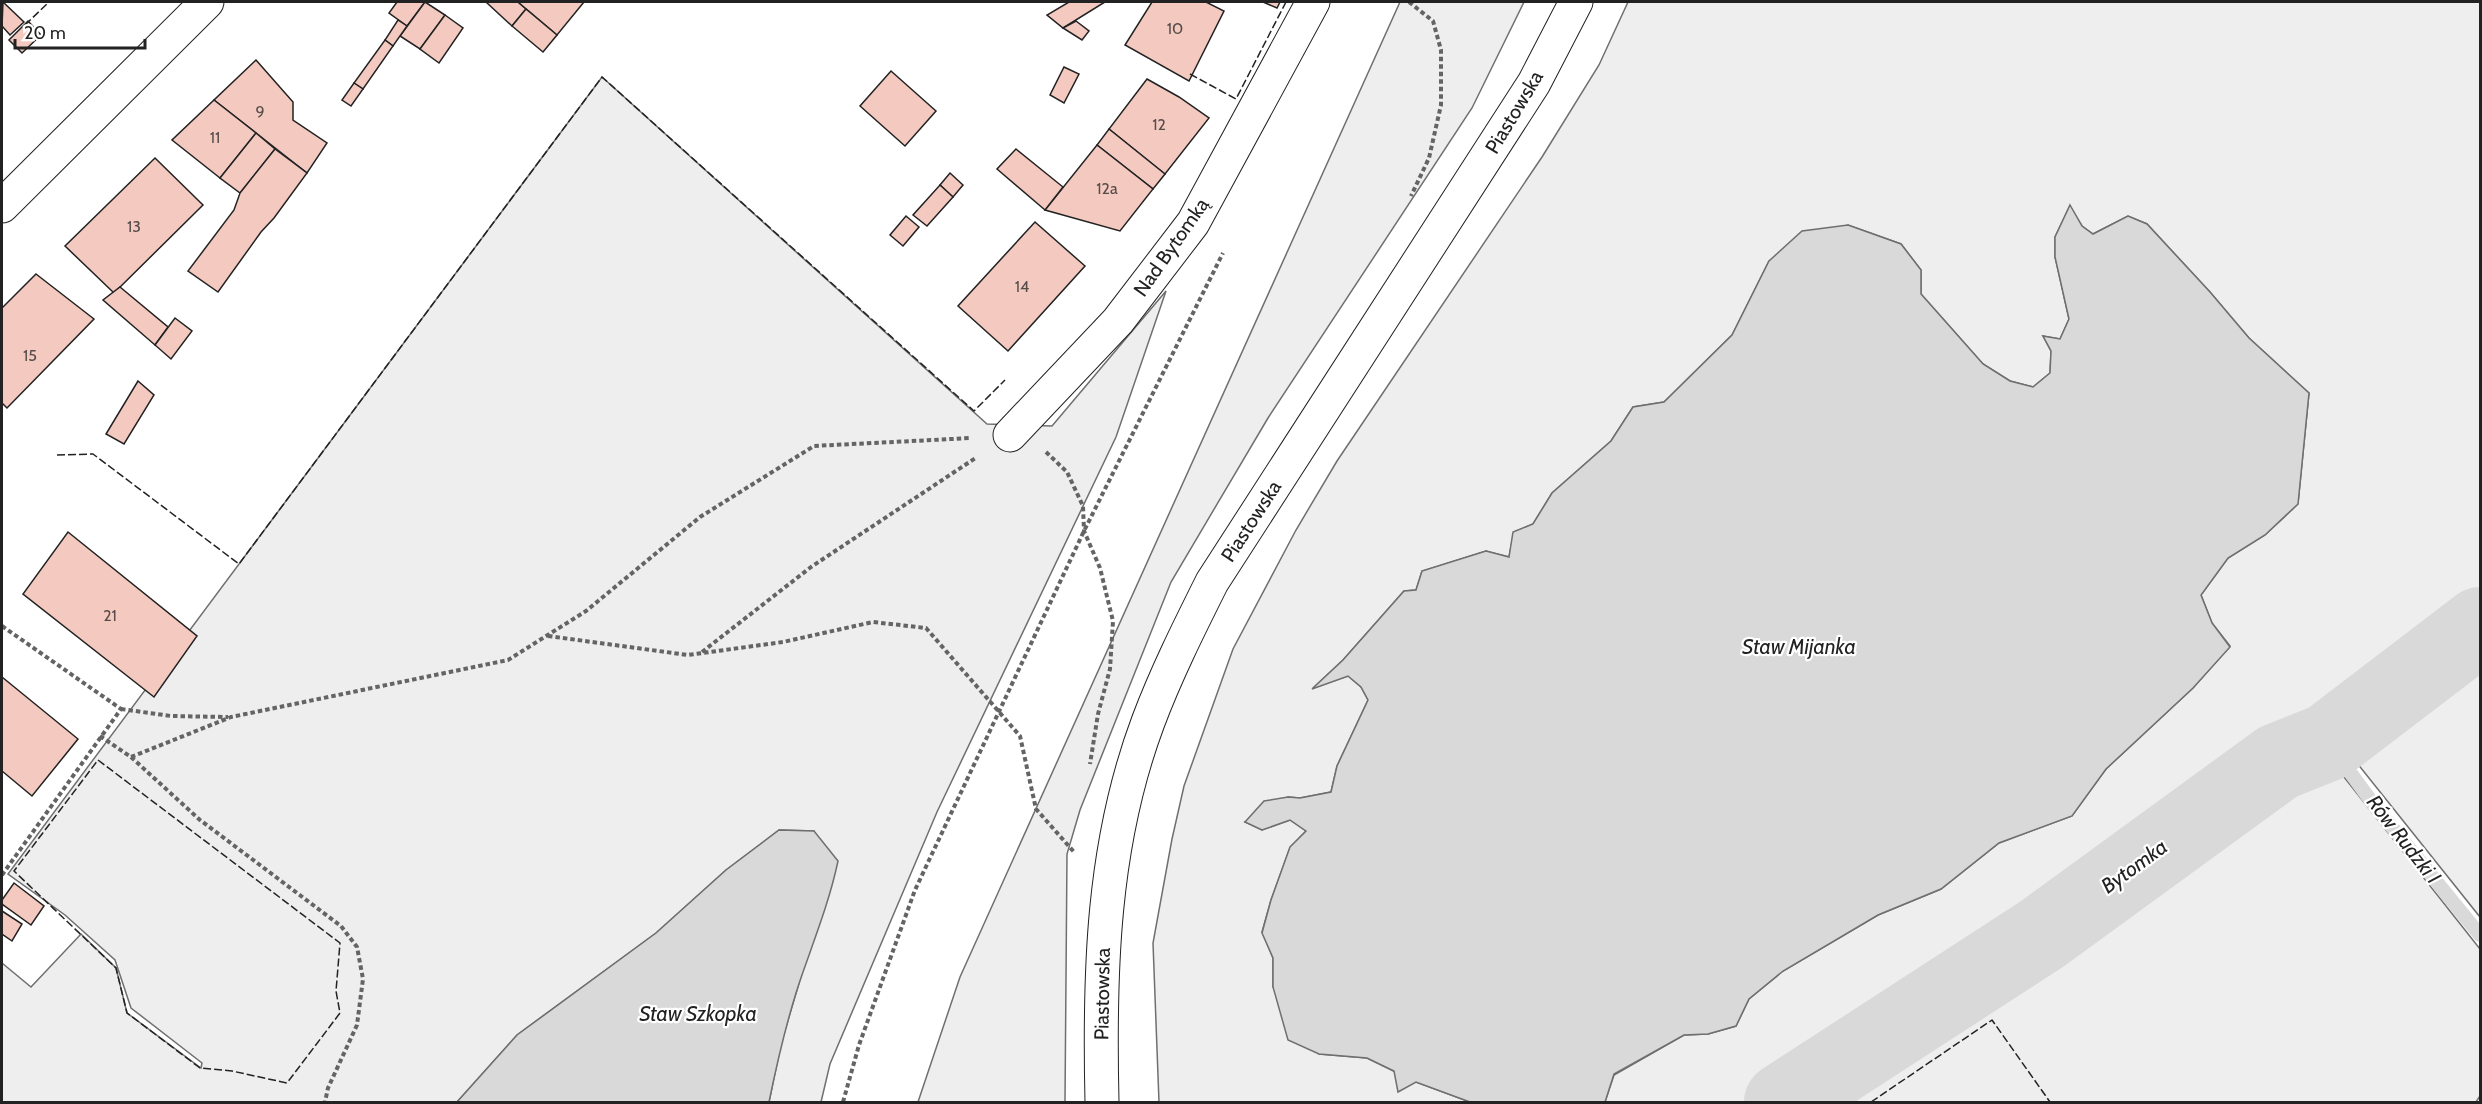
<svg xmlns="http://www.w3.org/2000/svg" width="2482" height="1104" font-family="Cabin,sans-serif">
<rect width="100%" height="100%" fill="#fff"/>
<g fill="#eee" stroke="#6f6f6f" stroke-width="1.5">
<polygon points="1400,2 1524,2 1472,108 1268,418 1171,582 1080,810 1067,854 1065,1102 918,1102 960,977"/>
<polygon points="1628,2 2480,2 2480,618 2331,725 2221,786 2024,942 1760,1102 1605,1102 1614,1075 1684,1035 1708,1034 1736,1026 1749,999 1783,971 1878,915 1941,889 1999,843 2072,816 2106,769 2193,688 2230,646 2212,623 2201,595 2228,558 2265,535 2298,504 2309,393 2249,338 2210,292 2147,224 2128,216 2093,234 2082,226 2070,206 2055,237 2055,257 2069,319 2060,339 2043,336 2051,351 2050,373 2033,387 2010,381 1983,364 1921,294 1921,270 1901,244 1848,225 1769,261 1732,335 1664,402 1633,407 1611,441 1552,493 1533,524 1514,532 1509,557 1486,551 1422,571 1416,590 1404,591 1343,660 1313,688 1348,676 1361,687 1368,700 1337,766 1331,792 1300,798 1288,797 1245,822 1262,830 1290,820 1306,831 1290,848 1271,900 1262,932 1273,958 1273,987 1319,1054 1367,1058 1416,1082 1470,1102 1159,1102 1153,943 1172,839 1184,786 1233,649 1296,530 1337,461 1542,157 1599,65"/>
<polygon points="602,77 987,424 1052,426 1166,291 1116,437 937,812 830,1064 821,1102 769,1102 781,1044 802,973 814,831 779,830 726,870 656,933 517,1035 457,1102 2,1102 2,963 31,987 81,934 116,968 127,1013 201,1068 202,1063 131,1008 115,960 65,915 8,874"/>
<polygon points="2480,646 2480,917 2341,743"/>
<polygon points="2325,753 2480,949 2480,1096 2476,1102 1796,1102 2037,950 2283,770"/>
</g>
<g fill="#d9d9d9" stroke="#6f6f6f" stroke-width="1.5">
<polygon points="2070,205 2082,226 2093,234 2128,216 2147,224 2210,292 2249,338 2309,393 2298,504 2265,535 2228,558 2201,595 2212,623 2230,647 2193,688 2106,769 2072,816 1999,843 1941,889 1878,915 1783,971 1749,999 1736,1026 1708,1034 1684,1035 1614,1074 1605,1102 1470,1102 1416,1082 1398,1092 1394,1071 1367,1058 1319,1054 1288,1040 1273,987 1273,958 1262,933 1271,900 1290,847 1306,831 1290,820 1262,830 1245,822 1264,801 1288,797 1300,798 1331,792 1337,766 1368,700 1361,687 1348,676 1312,689 1343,660 1404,591 1416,590 1422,571 1486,551 1509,557 1513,532 1533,524 1552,493 1611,441 1633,407 1664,402 1732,335 1769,261 1802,231 1848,225 1901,244 1921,270 1921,294 1983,364 2010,381 2033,387 2050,373 2051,351 2043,336 2060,339 2069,319 2055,257 2055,237"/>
<path d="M 779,830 L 814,831 L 838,861 C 830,899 816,935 803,972 C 788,1014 778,1058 769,1102 L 457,1102 L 517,1035 L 656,933 L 726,870 Z"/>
</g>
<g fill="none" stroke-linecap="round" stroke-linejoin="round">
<polyline stroke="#d9d9d9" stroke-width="14" points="2328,742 2374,805 2480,935"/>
<polyline stroke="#d9d9d9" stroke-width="78" points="1783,1102 2042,934 2278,762 2328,742 2480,626"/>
</g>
<g fill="#f3c9c0" stroke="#222" stroke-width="1.5">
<polygon points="3,2 24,22 10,35 2,26"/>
<polygon points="397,2 425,2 407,26 389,13"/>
<polygon points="425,2 445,15 420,49 400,36"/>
<polygon points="486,2 518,2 526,9 512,26"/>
<polygon points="518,2 584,2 557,35"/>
<polygon points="1069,2 1105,2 1063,28 1047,15"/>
<polygon points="1152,2 1206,2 1224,11 1189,81 1125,45"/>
<polygon points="1263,2 1280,2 1277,8"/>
<polygon points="526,9 557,35 543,52 512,26"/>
<polygon points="445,15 463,28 439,63 420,49"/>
<polygon points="398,20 407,26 393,46 385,40"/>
<polygon points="28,21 41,35 22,53 9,40"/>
<polygon points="1076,21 1089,31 1082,40 1063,28"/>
<polygon points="385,40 393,46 363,89 354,83"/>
<polygon points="256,60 293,102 293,120 327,143 307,173 214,100"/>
<polygon points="1064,67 1079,74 1064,103 1050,95"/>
<polygon points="891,71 936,111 905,146 860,106"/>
<polygon points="1147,79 1179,97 1209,118 1165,174 1109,129"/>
<polygon points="354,83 363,89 351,106 342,100"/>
<polygon points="214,100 256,133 220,178 172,140"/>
<polygon points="1109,129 1165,174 1153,189 1097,145"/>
<polygon points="256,133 275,149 240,193 220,178"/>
<polygon points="1097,145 1153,189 1120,231 1045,210"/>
<polygon points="275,149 307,173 274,218 261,232 218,292 188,271 234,210 240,193"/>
<polygon points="1016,149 1063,187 1045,210 997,169"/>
<polygon points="155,158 203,205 114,293 65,246"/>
<polygon points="950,173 963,185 953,197 940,185"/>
<polygon points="940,185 953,197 927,226 913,215"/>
<polygon points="906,216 919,227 903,246 890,235"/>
<polygon points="1035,222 1085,266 1008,351 958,306"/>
<polygon points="36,274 94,319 7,408 2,403 2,308"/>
<polygon points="120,287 168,327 155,345 103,300"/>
<polygon points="175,318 192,331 171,359 155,345"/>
<polygon points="138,381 154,395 124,444 106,434"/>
<polygon points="68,532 197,636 154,697 23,594"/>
<polygon points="2,677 78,739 32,796 2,771"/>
<polygon points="14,883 44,906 31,925 2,904 2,900"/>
<polygon points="2,911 22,924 12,941 2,934"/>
</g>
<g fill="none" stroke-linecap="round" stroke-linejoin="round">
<g stroke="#222" stroke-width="35">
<g id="minor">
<polyline points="2,206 207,2"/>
<polyline points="1010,435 1118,321 1193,223 1313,2"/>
</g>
</g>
<g stroke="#222" stroke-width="35">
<path id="tertiary" d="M 1102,1102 C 1099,973 1102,845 1148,722 C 1166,674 1189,628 1212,582 L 1534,83 L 1576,2"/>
</g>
<g stroke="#646464" stroke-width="4" stroke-dasharray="4.5 3" stroke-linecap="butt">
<polyline points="1409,2 1433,21 1441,50 1441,105 1429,158 1411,196"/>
<polyline points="1046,452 1067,472 1083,506 1084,531 1100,568 1113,621 1110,669 1098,714 1090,764"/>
<polyline points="2,626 121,709 2,875"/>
<polyline points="548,636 688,655 783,642 873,622 926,628 1020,736 1036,809 1074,852"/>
<polyline points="702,652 811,567 977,457"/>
<polyline points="121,709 171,716 228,717"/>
<polyline points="100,736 131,757 231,717 508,660 586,611 700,517 814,446 971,438"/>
<polyline points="131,757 200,820 341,926 357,947 363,979 357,1025 328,1088 325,1102"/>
<polyline points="843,1102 859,1045 915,890 1084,531 1223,253"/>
</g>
<use href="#minor" stroke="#fff" stroke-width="33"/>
<use href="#tertiary" stroke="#fff" stroke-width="33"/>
<g stroke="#222" stroke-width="1.5" stroke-dasharray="8 3" stroke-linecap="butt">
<polyline points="25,25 49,2"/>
<polyline points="1190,74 1236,99 1286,2"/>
<polyline points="57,455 93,454 239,564 602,77 974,411 1005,380"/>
<polygon points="98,760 340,943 336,991 340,1013 287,1083 232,1071 200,1068 127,1013 116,968 14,871"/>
<polyline points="1871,1102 1992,1020 2050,1102"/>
</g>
</g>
<g text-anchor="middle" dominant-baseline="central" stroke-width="4.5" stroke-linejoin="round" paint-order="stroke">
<g font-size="16" fill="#564c4a">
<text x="1175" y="28">10</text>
<text x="260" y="111">9</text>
<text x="1159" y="124">12</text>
<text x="215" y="137">11</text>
<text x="1107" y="188">12a</text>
<text x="134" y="226">13</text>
<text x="1022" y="286">14</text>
<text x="30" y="355">15</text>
<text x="110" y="615">21</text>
</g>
<g font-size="20" fill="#222" stroke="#fff">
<text transform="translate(1514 112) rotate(-59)">Piastowska</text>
<text transform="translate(1171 247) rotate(-55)">Nad Bytomką</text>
<text transform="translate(1251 521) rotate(-57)">Piastowska</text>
<text transform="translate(1102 994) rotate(-89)">Piastowska</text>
</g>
<g font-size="21" font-style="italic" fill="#222" stroke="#fff">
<text x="1799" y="646">Staw Mijanka</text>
<text transform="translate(2404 839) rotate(52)">Rów Rudzki I</text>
<text transform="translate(2134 866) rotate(-36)">Bytomka</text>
<text x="698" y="1013">Staw Szkopka</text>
</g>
</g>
<rect width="2482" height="1104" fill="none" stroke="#222222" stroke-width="6"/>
<path d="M15 39v9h130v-9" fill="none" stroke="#222222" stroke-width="3"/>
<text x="24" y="39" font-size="18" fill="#222222" stroke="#ffffff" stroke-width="4.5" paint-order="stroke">20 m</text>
</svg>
